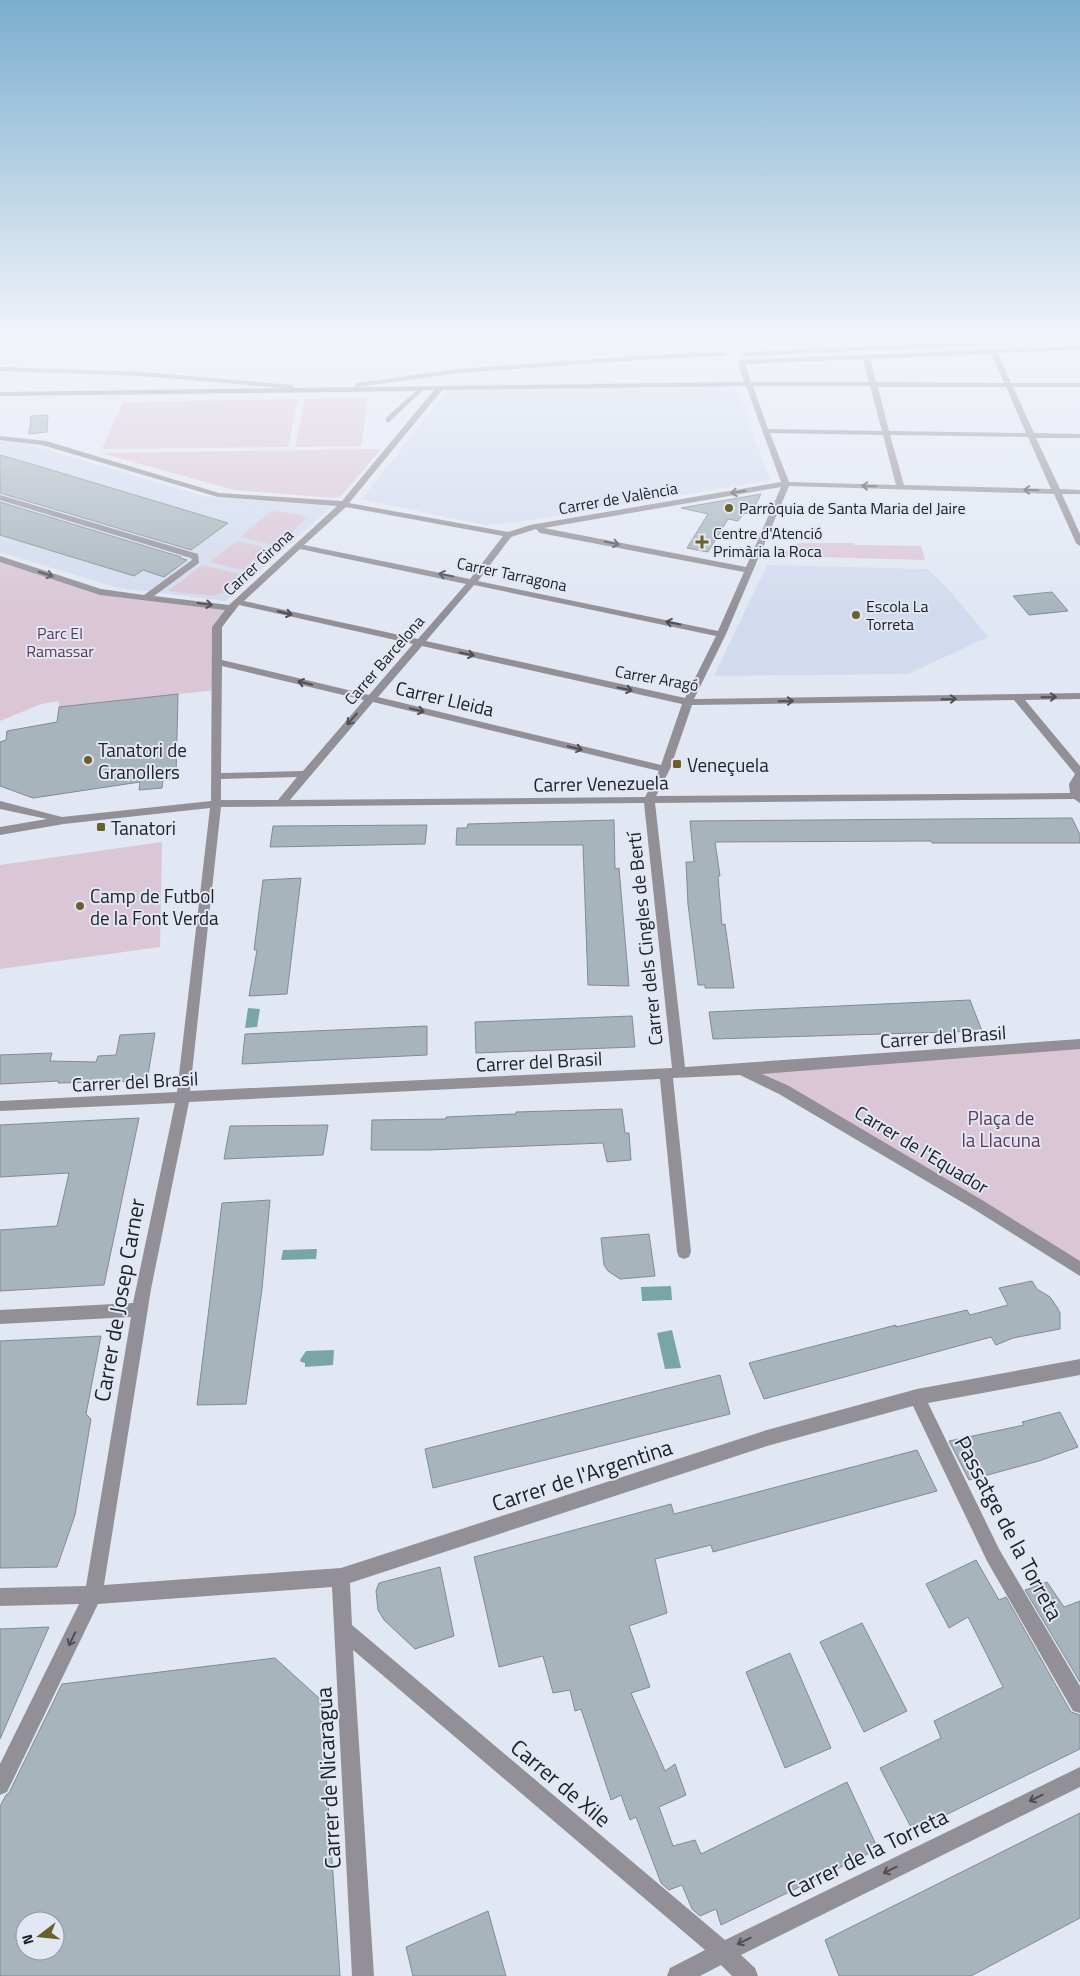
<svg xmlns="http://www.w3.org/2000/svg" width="1080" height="1976" font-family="'Titillium Web',sans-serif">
<rect width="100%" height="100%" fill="#e1e7f3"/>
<g fill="#d2dbee">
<polygon points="734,381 770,480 517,522 484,525 362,499 452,384"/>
<polygon points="0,436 207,497 332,506 226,601 119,588 0,552"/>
<polygon points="767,565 928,569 951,592 988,637 908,674 714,676"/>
</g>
<g fill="#dac6d5">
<polygon points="368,398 361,446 295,447 305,399"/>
<polygon points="298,399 288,447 102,449 123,402"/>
<polygon points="381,449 341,496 335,498 234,490 101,453"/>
<polygon points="271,511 300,514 306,518 279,546 240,537"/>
<polygon points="237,541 272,549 250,572 210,562"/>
<polygon points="799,543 854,543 854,545 921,546 925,560 779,556"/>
<polygon points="0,559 100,592 231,608 217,627 216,690 59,707 59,701 41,704 0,721"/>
<polygon points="202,565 243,575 225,592 214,596 168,591"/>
<polygon points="162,842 160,947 0,969 0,865"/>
<polygon points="1080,1044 1080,1269 740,1070"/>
</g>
<g fill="#78a6a7">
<polygon points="248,1008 260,1009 257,1027 245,1028"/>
<polygon points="317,1249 316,1259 281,1260 283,1250"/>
<polygon points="671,1286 672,1300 642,1301 641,1287"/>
<polygon points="672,1330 681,1368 665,1369 657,1333"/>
<polygon points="334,1350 333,1365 305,1367 305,1363 301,1362 300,1360 306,1351"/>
</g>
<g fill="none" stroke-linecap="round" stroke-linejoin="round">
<g stroke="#78a6a7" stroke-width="4">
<polyline points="744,354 1080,339"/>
<polyline points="0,369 143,374 292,387"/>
<polyline points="357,385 459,371 652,357 725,354"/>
</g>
</g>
<g fill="#a7b4bb" stroke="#808c93" fill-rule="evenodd">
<polygon points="48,415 47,432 29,434 31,416"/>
<polygon points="0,455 35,465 228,523 191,550 0,493"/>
<polygon points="761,494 751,514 744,513 738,521 728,519 708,552 687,548 708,514 681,508"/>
<polygon points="0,502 181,557 180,558 187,560 164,577 143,570 134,576 0,535"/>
<polygon points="1052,592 1068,611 1029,615 1013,596"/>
<polygon points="178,694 176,778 163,780 162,788 139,790 140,782 33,798 0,786 0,742 6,740 7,731 57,722 59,707"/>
<polygon points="1072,818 1080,835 1080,843 932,843 931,841 715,842 720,876 718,876 722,925 725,924 734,988 705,988 705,985 698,985 688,904 686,862 694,862 690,821"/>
<polygon points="614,820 615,869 619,868 629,986 588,985 583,845 456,845 457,828 467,828 468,824"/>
<polygon points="427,825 425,844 270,847 273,826"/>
<polygon points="301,878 287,994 249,996 257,950 254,950 263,880"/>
<polygon points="970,1000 982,1031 713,1039 709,1012"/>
<polygon points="632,1016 635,1047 476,1053 475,1022"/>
<polygon points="427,1026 427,1055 242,1064 245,1034"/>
<polygon points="155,1033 147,1081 58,1083 59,1081 0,1084 0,1055 52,1053 50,1061 96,1062 98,1056 116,1055 120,1035"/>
<polygon points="622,1109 625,1133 629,1133 631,1160 607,1162 603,1143 428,1150 371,1150 372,1120 446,1119 446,1117 516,1114 516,1112"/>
<polygon points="139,1118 104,1285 0,1291 0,1230 57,1226 69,1173 0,1177 0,1125"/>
<polygon points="328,1125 323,1155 224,1159 230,1126"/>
<polygon points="270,1200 262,1289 246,1404 197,1405 222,1203"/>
<polygon points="649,1234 655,1276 620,1279 608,1271 604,1265 601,1238"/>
<polygon points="1032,1281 1037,1289 1050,1297 1057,1307 1060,1313 1060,1329 1013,1338 996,1345 991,1337 764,1399 749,1363 896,1325 896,1327 967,1310 970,1315 1008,1305 999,1288"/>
<polygon points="101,1336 86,1414 91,1419 75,1515 57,1567 0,1568 0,1341"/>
<polygon points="720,1375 730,1414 433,1488 425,1449"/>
<polygon points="1060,1412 1078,1447 1039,1461 969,1480 949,1441 1024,1425 1022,1422"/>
<polygon points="917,1450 937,1491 713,1552 711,1545 655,1559 667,1613 629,1626 650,1687 631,1693 665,1771 675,1764 686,1795 659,1807 673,1846 695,1840 701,1854 847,1782 878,1849 721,1925 716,1909 700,1916 692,1909 682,1885 669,1890 661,1883 636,1817 630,1820 621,1795 611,1800 581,1709 575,1711 570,1690 553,1693 543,1656 499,1667 474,1557 671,1504 674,1514"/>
<polygon points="976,1560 999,1600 1006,1597 1071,1712 1080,1715 1080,1749 913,1831 880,1768 941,1738 934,1721 1003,1687 968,1617 949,1628 926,1584"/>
<polygon points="440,1567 454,1636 415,1649 384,1620 378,1610 376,1591 379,1583"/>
<polygon points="1047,1582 1064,1607 1080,1601 1080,1682 1025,1590"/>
<polygon points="862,1623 907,1711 864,1732 820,1642"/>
<polygon points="49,1627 0,1739 0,1629"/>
<polygon points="790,1653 831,1748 785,1768 746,1672"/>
<path d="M 275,1658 L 321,1700 L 340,1976 L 0,1976 L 0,1806 L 6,1795 L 9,1793 L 62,1684 ZM 25,1921 L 55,1921 L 55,1951 L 25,1951 Z"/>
<polygon points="1080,1813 1080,1918 971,1976 839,1976 825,1940"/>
<polygon points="488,1911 506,1976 413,1976 406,1947"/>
</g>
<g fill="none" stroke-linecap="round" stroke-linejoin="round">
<path fill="#929096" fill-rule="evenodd" d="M 1080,346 L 1080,350 L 998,353 L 1011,383 L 1080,383 L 1080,387 L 1013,387 L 1034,433 L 1080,434 L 1080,438 L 1036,438 L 1060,489 L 1080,490 L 1080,494 L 1062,494 L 1080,534 L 1080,546 L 1076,543 L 1054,494 L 789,486 L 726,634 L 694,699 L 1080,693 L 1080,699 L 1025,700 L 1080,766 L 1080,803 L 1074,799 L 655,803 L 685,1067 L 1080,1039 L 1080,1049 L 762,1074 L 789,1086 L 982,1200 L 1080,1261 L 1080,1276 L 972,1208 L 779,1094 L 740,1075 L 673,1078 L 691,1252 L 689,1257 L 684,1259 L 679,1257 L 677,1252 L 660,1079 L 189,1102 L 151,1289 L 104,1585 L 341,1568 L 767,1430 L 917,1389 L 1080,1359 L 1080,1375 L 928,1403 L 999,1549 L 1080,1686 L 1080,1713 L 1073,1711 L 987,1561 L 913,1406 L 767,1446 L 350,1583 L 352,1625 L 725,1940 L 1080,1767 L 1080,1787 L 741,1955 L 755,1968 L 758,1976 L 732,1976 L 721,1965 L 700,1976 L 667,1976 L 670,1968 L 705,1950 L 353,1650 L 374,1976 L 352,1976 L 332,1587 L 98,1604 L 7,1792 L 0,1795 L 0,1764 L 79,1604 L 0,1606 L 0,1588 L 86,1586 L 131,1317 L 0,1324 L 0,1310 L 133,1303 L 175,1103 L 0,1111 L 0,1101 L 177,1092 L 210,808 L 64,824 L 0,835 L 0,827 L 47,819 L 0,809 L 0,801 L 62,817 L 211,801 L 212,627 L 225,610 L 100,595 L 0,562 L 0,556 L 101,589 L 144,595 L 192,560 L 191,558 L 0,500 L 0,495 L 198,554 L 199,563 L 154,596 L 229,605 L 337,506 L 218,497 L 42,445 L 0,440 L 0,436 L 46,441 L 219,493 L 342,501 L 434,390 L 423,390 L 389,422 L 386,422 L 386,418 L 416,391 L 0,396 L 0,392 L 744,382 L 738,362 L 741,360 ZM 991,354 L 1004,383 L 876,382 L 870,359 ZM 863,359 L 869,382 L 751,382 L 745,364 ZM 746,386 L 781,482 L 530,525 L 508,532 L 349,503 L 442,390 ZM 753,386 L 870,386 L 882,431 L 768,429 ZM 878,387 L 1006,387 L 1026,433 L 889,431 ZM 770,433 L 883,435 L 896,485 L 789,482 ZM 890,435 L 1028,437 L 1051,489 L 904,485 ZM 781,487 L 746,567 L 544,528 ZM 346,507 L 503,536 L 470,579 L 304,545 ZM 536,529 L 540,533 L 744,572 L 718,631 L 478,581 L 511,537 ZM 300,549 L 466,584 L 418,639 L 244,601 ZM 474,585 L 716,636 L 685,698 L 426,641 ZM 239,605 L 413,644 L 369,695 L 222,660 L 222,627 ZM 422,646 L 682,704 L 661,765 L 378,697 ZM 222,666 L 364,700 L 303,771 L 221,773 ZM 1014,700 L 1075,774 L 1069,784 L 1070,793 L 656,796 L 670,769 L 692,705 ZM 373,702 L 659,771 L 645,797 L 290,800 ZM 297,777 L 278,800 L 221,800 L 221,779 ZM 644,803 L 672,1068 L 190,1091 L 221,807 Z"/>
</g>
<defs><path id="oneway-shaft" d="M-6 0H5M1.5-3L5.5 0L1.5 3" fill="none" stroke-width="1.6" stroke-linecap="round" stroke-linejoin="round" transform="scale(1.25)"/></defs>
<g stroke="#4e4e53">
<use href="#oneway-shaft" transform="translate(869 486) rotate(-179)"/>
<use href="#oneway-shaft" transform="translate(1031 490) rotate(-178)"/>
<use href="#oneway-shaft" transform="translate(738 492) rotate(170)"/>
<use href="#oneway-shaft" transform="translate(612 543) rotate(11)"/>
<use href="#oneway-shaft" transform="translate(46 574) rotate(18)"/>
<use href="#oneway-shaft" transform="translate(446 575) rotate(-169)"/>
<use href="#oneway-shaft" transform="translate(205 604) rotate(7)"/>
<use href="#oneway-shaft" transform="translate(285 613) rotate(13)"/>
<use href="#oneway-shaft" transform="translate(673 623) rotate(-168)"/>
<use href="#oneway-shaft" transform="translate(467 654) rotate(12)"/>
<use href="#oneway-shaft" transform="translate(305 683) rotate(-167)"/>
<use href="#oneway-shaft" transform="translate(625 689) rotate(12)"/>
<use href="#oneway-shaft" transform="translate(1049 697) rotate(-1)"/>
<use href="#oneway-shaft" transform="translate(949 699) rotate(-1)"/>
<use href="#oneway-shaft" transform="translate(786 701) rotate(-1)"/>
<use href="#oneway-shaft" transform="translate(417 710) rotate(13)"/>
<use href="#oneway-shaft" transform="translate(352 719) rotate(131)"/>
<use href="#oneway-shaft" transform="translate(575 748) rotate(13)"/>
<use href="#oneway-shaft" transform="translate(72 1639) rotate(116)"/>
<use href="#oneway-shaft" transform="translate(1036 1798) rotate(154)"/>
<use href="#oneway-shaft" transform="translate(890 1870) rotate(154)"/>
<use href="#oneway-shaft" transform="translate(744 1941) rotate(154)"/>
</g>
<linearGradient id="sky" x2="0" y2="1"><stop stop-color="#7baece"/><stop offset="0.55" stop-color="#f2f4fa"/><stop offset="1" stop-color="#f2f4fa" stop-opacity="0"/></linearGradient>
<rect width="1080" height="613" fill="url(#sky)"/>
<g fill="#6b5f2c" stroke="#e1e7f3" stroke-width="2">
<circle cx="729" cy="508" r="5"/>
<path d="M699.5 534.5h5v5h5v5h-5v5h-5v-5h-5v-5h5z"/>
<circle cx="856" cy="615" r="5"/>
<circle cx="88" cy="760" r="5"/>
<rect x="672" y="759" width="10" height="10" rx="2.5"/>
<rect x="96" y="822" width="10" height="10" rx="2.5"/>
<circle cx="80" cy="906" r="5"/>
</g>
<g text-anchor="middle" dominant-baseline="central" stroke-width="4" stroke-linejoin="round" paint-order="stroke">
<g font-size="16" fill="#202227" stroke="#e1e7f3">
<text transform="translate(618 498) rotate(-10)">Carrer de València</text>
<text transform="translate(258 562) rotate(-43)">Carrer Girona</text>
<text transform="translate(512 574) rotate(12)">Carrer Tarragona</text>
<text transform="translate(384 660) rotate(-49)">Carrer Barcelona</text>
<text transform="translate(657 678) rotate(10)">Carrer Aragó</text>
</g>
<g font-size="16" fill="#202227" stroke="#e1e7f3" text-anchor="start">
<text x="739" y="508">Parròquia de Santa Maria del Jaire</text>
<text x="713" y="533">Centre d'Atenció<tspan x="713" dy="18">Primària la Roca</tspan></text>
<text x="866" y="606">Escola La<tspan x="866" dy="18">Torreta</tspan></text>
</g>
<g font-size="16" fill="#62385b" stroke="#e1e7f3">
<text x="60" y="633">Parc El<tspan x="60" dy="18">Ramassar</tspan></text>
</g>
<g font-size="19" fill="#202227" stroke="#e1e7f3">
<text transform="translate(445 698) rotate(13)">Carrer Lleida</text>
<text transform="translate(601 783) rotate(-1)">Carrer Venezuela</text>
<text transform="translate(644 939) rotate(-96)">Carrer dels Cingles de Bertí</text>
<text transform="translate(943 1036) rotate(-4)">Carrer del Brasil</text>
<text transform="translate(539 1061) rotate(-3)">Carrer del Brasil</text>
<text transform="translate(135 1081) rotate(-3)">Carrer del Brasil</text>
<text transform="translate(922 1149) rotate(31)">Carrer de l'Equador</text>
</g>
<g font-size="19" fill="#202227" stroke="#e1e7f3" text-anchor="start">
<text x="98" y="749">Tanatori de<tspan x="98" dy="22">Granollers</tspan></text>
<text x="687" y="764">Veneçuela</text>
<text x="111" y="827">Tanatori</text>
<text x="90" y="895">Camp de Futbol<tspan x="90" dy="22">de la Font Verda</tspan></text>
</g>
<g font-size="19" fill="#62385b" stroke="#e1e7f3">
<text x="1001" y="1117">Plaça de<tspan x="1001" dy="22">la Llacuna</tspan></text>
</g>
<g font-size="22" fill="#202227" stroke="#e1e7f3">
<text transform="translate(119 1300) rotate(-80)">Carrer de Josep Carner</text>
<text transform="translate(582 1475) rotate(-18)">Carrer de l'Argentina</text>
<text transform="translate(1009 1528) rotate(62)">Passatge de la Torreta</text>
<text transform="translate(328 1778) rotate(-93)">Carrer de Nicaragua</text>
<text transform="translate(561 1783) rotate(40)">Carrer de Xile</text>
<text transform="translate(867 1853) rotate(-26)">Carrer de la Torreta</text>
</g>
</g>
<g transform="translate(40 1936) rotate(254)"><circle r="24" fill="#e1e7f3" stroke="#9498a1"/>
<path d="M0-4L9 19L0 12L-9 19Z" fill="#6b5f2c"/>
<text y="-8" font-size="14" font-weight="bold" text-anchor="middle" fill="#202227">N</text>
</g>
</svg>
